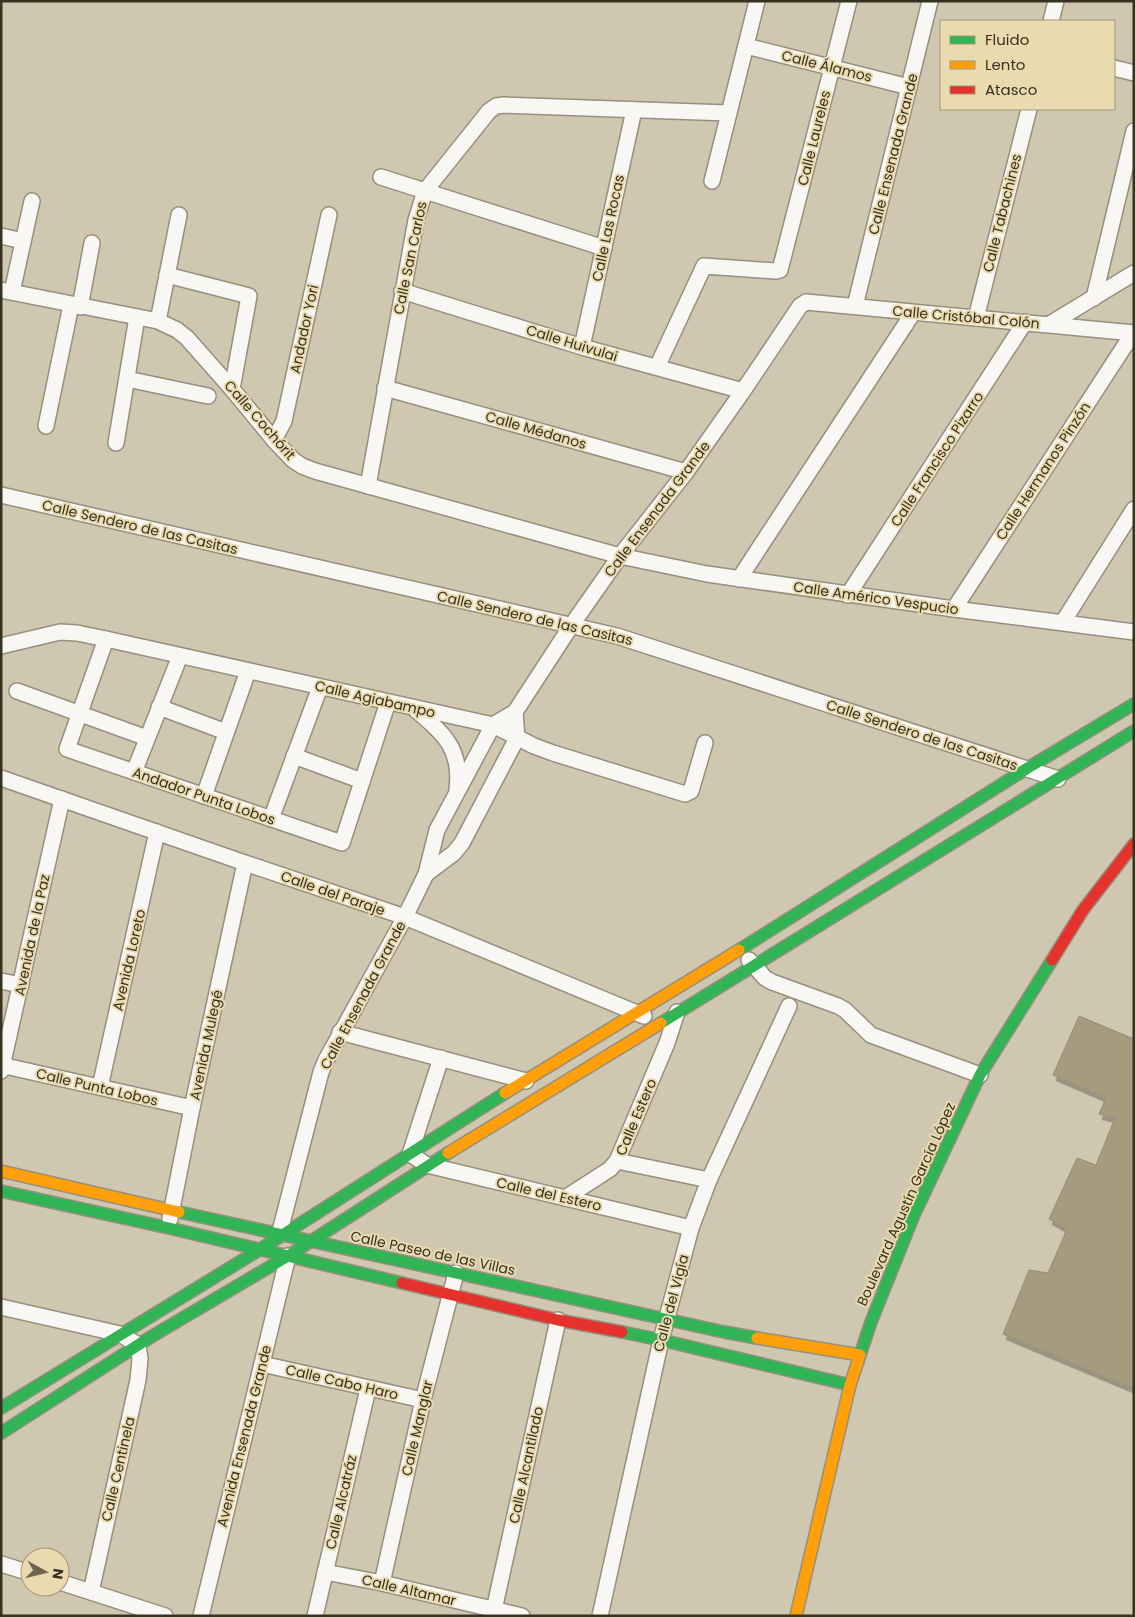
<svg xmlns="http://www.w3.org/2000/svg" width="1135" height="1617" font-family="Poppins,sans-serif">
<defs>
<filter id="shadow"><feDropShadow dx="3" dy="5.5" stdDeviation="0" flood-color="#0004"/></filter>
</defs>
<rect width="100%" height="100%" fill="#d0c7b0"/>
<polygon fill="#a69b7e" stroke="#948d7c" filter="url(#shadow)" points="1079,1016 1134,1039 1134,1389 1003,1334 1029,1270 1048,1273 1067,1229 1049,1219 1077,1158 1096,1165 1115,1118 1099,1114 1106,1098 1053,1075"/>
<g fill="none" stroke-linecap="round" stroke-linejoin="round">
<g stroke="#968f7d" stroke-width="18">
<g id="street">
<polyline points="1051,21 1056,1"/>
<polyline points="746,46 909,87"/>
<polyline points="1114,68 1134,73"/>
<polyline points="381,177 604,248"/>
<polyline points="712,181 757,1"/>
<polyline points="1,236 23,241"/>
<polyline points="167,275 249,296 232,389"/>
<polyline points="1,290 158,321 177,330 187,338 232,389 274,440 293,460 302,466 315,471 620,556 707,574 954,609 1134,632"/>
<polyline points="402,291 582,347 743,391"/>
<polyline points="12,292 32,201"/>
<polyline points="1094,298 1134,131"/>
<polyline points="855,306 930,1"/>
<polyline points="80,307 92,243"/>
<polyline points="976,318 1029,109"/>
<polyline points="158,321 179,215"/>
<polyline points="1050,324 1134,273"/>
<polyline points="582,347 634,110"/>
<polyline points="657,367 704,266 776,271 780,270 849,1"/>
<polyline points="127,379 208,396"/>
<polyline points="385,388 686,472"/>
<polyline points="46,426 71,305"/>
<polyline points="274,440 284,421 329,215"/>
<polyline points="116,443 137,317"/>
<polyline points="368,486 416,220 425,191 489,111 496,106 504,105 728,113"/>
<polyline points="1,495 617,636 1058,779"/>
<polyline points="739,579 913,313"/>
<polyline points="848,595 1025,322"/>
<polyline points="954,609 1133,333"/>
<polyline points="1063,622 1134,509"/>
<polyline points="106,639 67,749 342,843 388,702"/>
<polyline points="1,646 60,632 77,633 106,639 493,725 534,746 553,753 685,794 691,791 705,743"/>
<polyline points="17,691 147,738"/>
<polyline points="159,707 226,732"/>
<path d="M 416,710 C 444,734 462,749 457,789"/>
<polyline points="294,756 362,781"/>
<polyline points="134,772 180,656"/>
<polyline points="1,778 245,863 405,917 644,1016"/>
<polyline points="204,796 248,671"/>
<polyline points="271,819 320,687"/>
<polyline points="426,874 454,853 462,843 517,738 515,712"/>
<polyline points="749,960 765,978 772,982 838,1006 845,1010 871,1035 980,1075"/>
<polyline points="1,981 21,985"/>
<polyline points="340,1032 526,1081"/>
<polyline points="441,1058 410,1154 427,1165 691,1228"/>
<polyline points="1,1065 192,1108"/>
<polyline points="1,1071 62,799"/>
<polyline points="100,1087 157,832"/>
<polyline points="617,1161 709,1180"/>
<polyline points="565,1198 610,1169 617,1161 667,1043 677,1012"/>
<polyline points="170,1219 192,1108 245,863"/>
<polyline points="279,1235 321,1072 326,1060 405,917 426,874 437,830 493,725 515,712 571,626 620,556 686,472 743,391 800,306 806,302 1134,333"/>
<polyline points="1,1307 120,1334 138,1345 140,1359 138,1380 91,1592"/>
<polyline points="262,1364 423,1400"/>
<polyline points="1,1564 30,1573"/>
<polyline points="325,1572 382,1583 522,1616"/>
<polyline points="60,1582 165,1616"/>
<polyline points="382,1583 423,1400 456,1273"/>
<polyline points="494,1610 558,1320"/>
<polyline points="201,1616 288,1256"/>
<polyline points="315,1616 368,1389"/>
<polyline points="600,1616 661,1340 691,1228 709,1180 789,1006"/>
</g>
</g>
<g stroke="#968f7d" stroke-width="14">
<g id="fast">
<polyline points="739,950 1026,769 1134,704"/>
<polyline points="661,1023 1134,731"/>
<polyline points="1,1191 169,1228 402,1283"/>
<polyline points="179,1212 724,1332 757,1338"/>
<polyline points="622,1332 661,1340 850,1385"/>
<polyline points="858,1361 871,1322 914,1215 980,1075 1052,960"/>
<polyline points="1,1408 259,1250 505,1093"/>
<polyline points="1,1433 149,1338 288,1256 448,1153"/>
</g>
</g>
<g stroke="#968f7d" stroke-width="14">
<g id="slow">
<polyline points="505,1093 739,950"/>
<polyline points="448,1153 661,1023"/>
<polyline points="1,1171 179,1212"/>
<polyline points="757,1338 860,1355"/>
<polyline points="796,1616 850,1385 858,1361"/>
</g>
</g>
<g stroke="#968f7d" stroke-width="14">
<g id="jam">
<polyline points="1052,960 1083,910 1134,844"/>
<polyline points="402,1283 558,1320 622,1332"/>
</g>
</g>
<use href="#street" stroke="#f8f7f3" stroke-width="15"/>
<use href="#fast" stroke="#30b455" stroke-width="11"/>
<use href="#slow" stroke="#ff9f0a" stroke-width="11"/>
<use href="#jam" stroke="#e5322d" stroke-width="11"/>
</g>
<g text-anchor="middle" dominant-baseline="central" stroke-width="4" stroke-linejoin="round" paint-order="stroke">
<g font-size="14" fill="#373120" stroke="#eadaaf">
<text transform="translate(827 66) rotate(14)">Calle Álamos</text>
<text transform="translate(814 138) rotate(-76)">Calle Laureles</text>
<text transform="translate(893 154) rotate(-76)">Calle Ensenada Grande</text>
<text transform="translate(1002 213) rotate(-76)">Calle Tabachines</text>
<text transform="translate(608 228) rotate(-78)">Calle Las Rocas</text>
<text transform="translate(410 258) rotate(-78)">Calle San Carlos</text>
<text transform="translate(966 317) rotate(5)">Calle Cristóbal Colón</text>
<text transform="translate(304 329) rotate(-78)">Andador Yori</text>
<text transform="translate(572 343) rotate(17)">Calle Huivulai</text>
<text transform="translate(260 420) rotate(49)">Calle Cochórit</text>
<text transform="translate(536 430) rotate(16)">Calle Médanos</text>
<text transform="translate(937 459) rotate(-57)">Calle Francisco Pizarro</text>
<text transform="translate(1043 471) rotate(-57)">Calle Hermanos Pinzón</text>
<text transform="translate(657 509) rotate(-53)">Calle Ensenada Grande</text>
<text transform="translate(140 527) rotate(13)">Calle Sendero de las Casitas</text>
<text transform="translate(876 598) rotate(8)">Calle Américo Vespucio</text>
<text transform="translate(535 618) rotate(13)">Calle Sendero de las Casitas</text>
<text transform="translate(375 699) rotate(13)">Calle Agiabampo</text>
<text transform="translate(922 735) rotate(18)">Calle Sendero de las Casitas</text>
<text transform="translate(204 796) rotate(19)">Andador Punta Lobos</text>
<text transform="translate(333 893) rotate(19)">Calle del Paraje</text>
<text transform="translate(32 935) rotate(-78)">Avenida de la Paz</text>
<text transform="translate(129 960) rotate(-77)">Avenida Loreto</text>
<text transform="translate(363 995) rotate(-62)">Calle Ensenada Grande</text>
<text transform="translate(206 1045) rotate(-78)">Avenida Mulegé</text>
<text transform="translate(97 1087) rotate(13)">Calle Punta Lobos</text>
<text transform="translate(636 1117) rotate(-67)">Calle Estero</text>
<text transform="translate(549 1194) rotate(13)">Calle del Estero</text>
<text transform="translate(906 1204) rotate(-66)">Boulevard Agustín García López</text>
<text transform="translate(433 1253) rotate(12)">Calle Paseo de las Villas</text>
<text transform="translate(671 1303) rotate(-75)">Calle del Vigía</text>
<text transform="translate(342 1382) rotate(13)">Calle Cabo Haro</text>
<text transform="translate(417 1428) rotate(-77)">Calle Manglar</text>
<text transform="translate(244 1436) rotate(-76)">Avenida Ensenada Grande</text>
<text transform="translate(526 1465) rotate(-78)">Calle Alcantilado</text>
<text transform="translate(118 1469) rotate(-77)">Calle Centinela</text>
<text transform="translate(341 1502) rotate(-77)">Calle Alcatráz</text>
<text transform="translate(409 1590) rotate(13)">Calle Altamar</text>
</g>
</g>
<rect width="1135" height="1617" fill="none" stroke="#373120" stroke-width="5"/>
<rect x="940" y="20" width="175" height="90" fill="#eadaaf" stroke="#a29676"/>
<rect x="950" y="36" width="25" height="8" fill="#30b455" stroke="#a29676"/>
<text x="985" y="45" font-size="15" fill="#373120">Fluido</text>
<rect x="950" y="61" width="25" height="8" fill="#ff9f0a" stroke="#a29676"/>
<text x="985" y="70" font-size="15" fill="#373120">Lento</text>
<rect x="950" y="86" width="25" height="8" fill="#e5322d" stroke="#a29676"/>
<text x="985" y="95" font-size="15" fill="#373120">Atasco</text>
<g transform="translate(45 1572) rotate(98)"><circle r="24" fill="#eadaaf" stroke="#a29676"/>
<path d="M0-4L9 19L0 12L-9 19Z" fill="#6d6652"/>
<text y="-8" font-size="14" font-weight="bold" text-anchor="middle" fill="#373120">N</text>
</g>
</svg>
